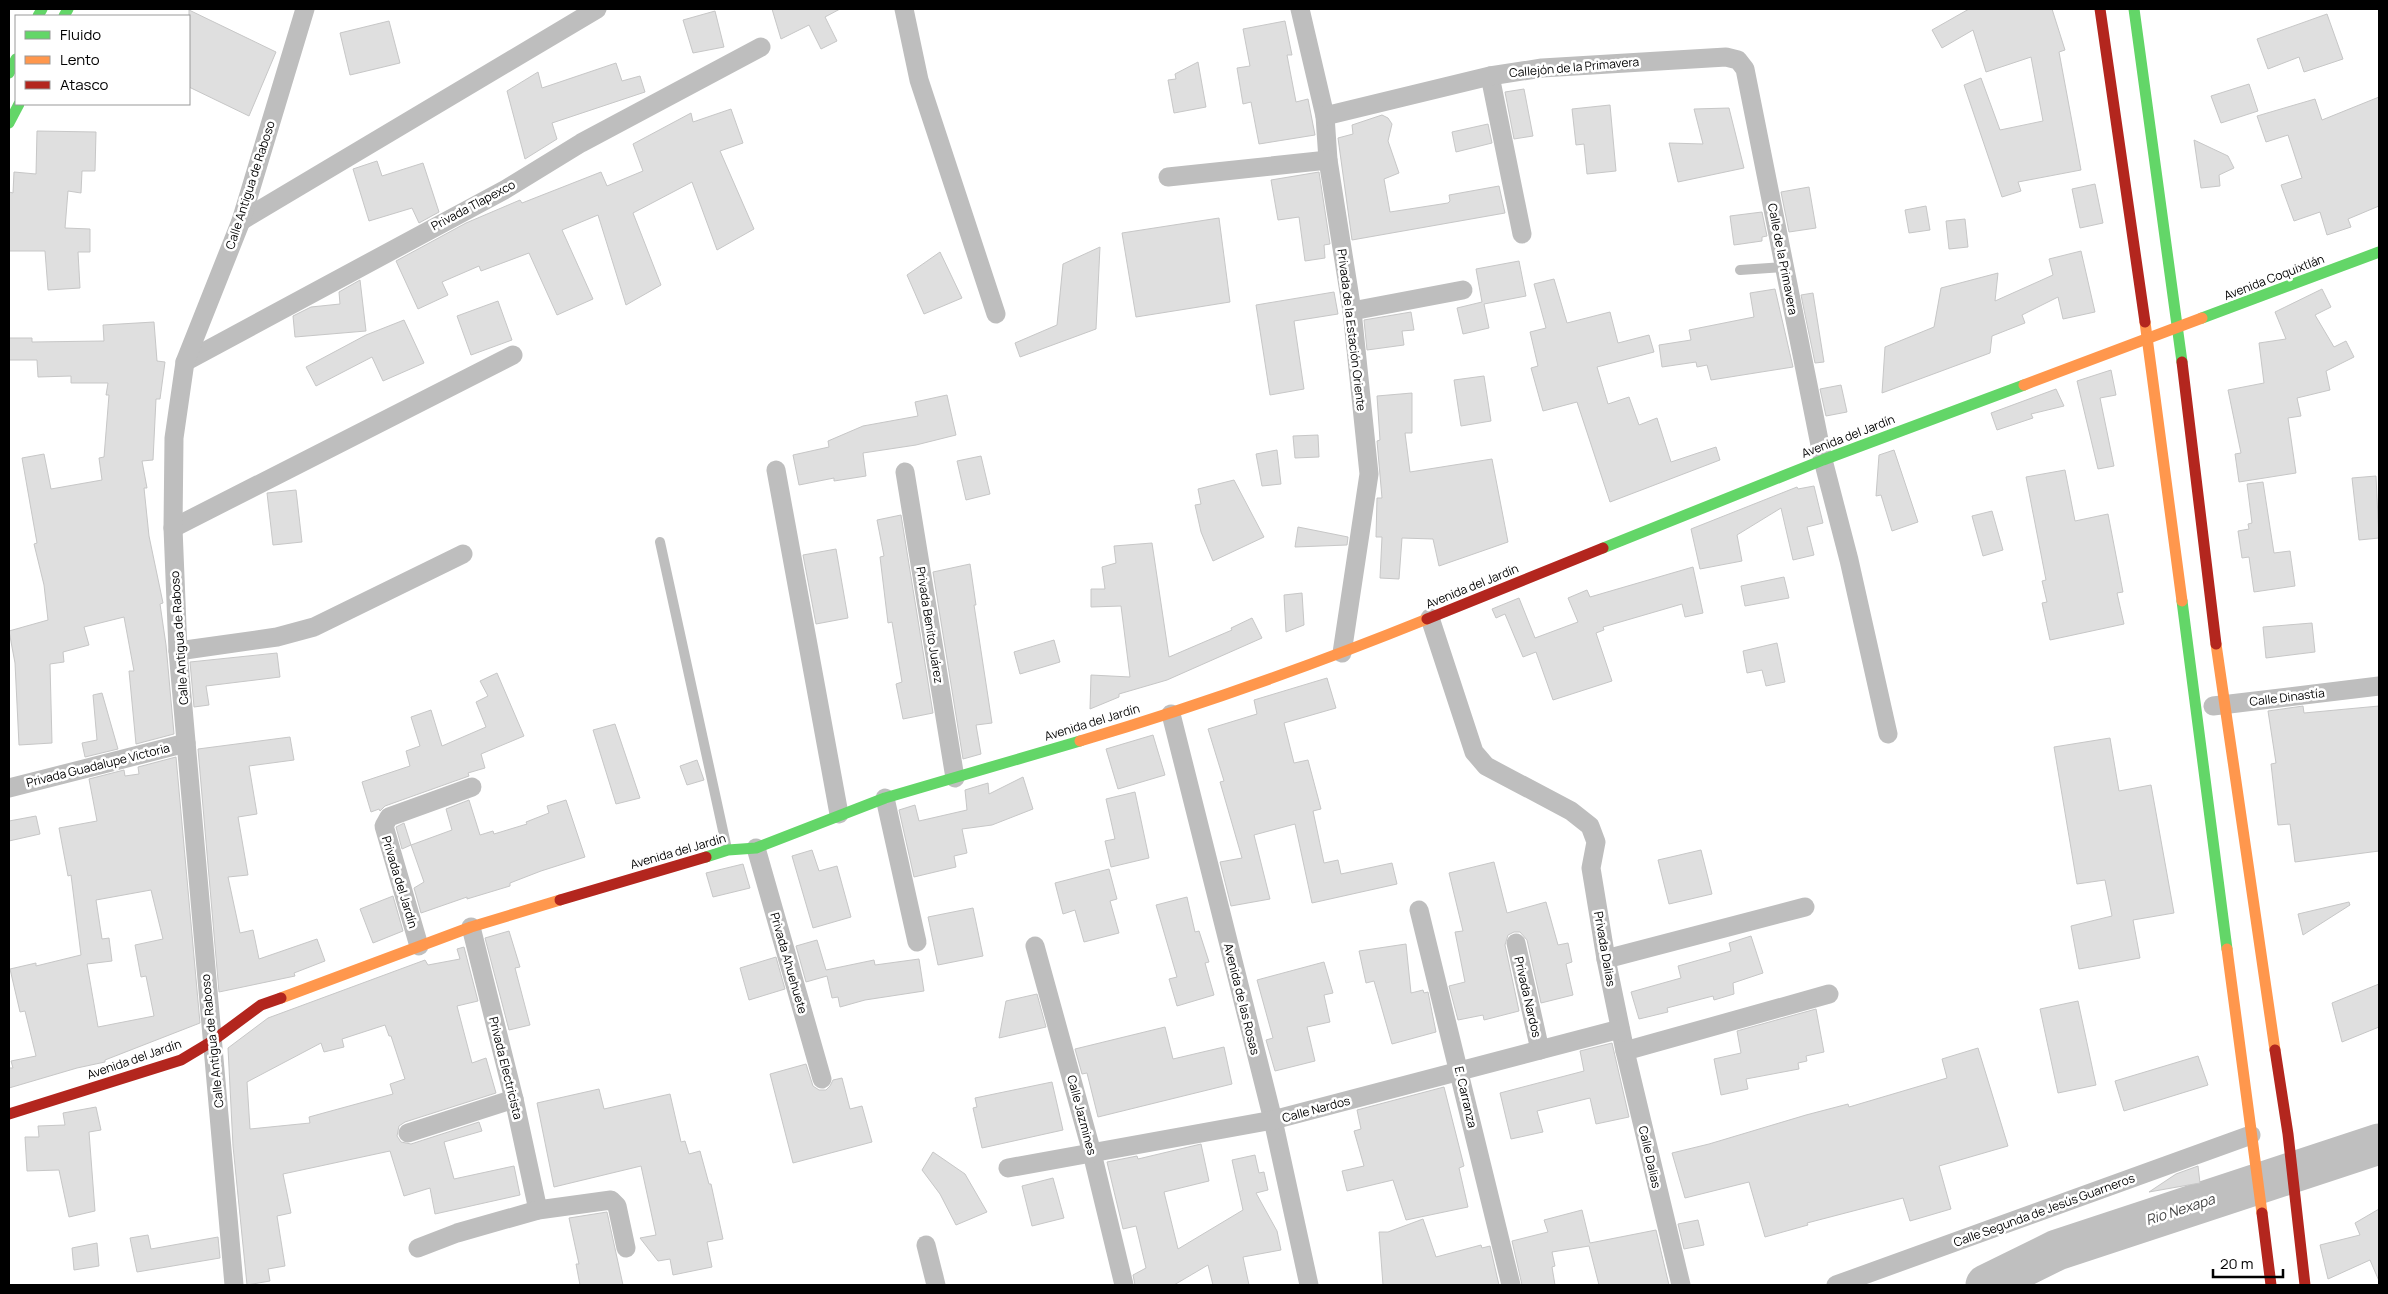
<svg xmlns="http://www.w3.org/2000/svg" width="2388" height="1294" font-family="Manrope,sans-serif">
<rect width="100%" height="100%" fill="#fff"/>
<g fill="none" stroke-linecap="round" stroke-linejoin="round">
<polyline stroke="#bfbfbf" stroke-width="41" points="1986,1285 2057,1250 2379,1144"/>
</g>
<g fill="#dfdfdf" stroke="#c7c7c7" fill-rule="evenodd">
<polygon points="772,9 840,9 825,17 837,41 821,49 809,25 781,39"/>
<polygon points="1969,9 2052,9 2065,50 2059,52 2081,170 2018,182 2021,191 2002,197 1964,85 1981,78 2000,130 2043,121 2031,57 1986,72 1973,30 1942,48 1932,30"/>
<polygon points="189,10 276,52 249,116 189,87"/>
<polygon points="715,11 724,47 693,53 683,20"/>
<polygon points="2327,14 2343,59 2304,72 2299,57 2268,69 2257,39"/>
<polygon points="389,21 400,63 350,75 340,33"/>
<polygon points="1285,21 1292,55 1287,55 1296,102 1308,99 1315,135 1259,144 1251,102 1243,104 1237,68 1250,66 1243,29"/>
<polygon points="1198,62 1206,107 1174,113 1168,80 1176,79 1175,74"/>
<polygon points="616,63 622,81 640,76 645,92 552,123 557,139 525,159 507,91 538,72 542,88"/>
<polygon points="2249,84 2258,111 2221,123 2211,96"/>
<polygon points="1524,89 1533,136 1514,139 1505,92"/>
<polygon points="2379,97 2379,206 2348,219 2351,227 2327,235 2320,212 2294,221 2281,185 2302,178 2288,135 2266,142 2257,116 2315,99 2322,120"/>
<polygon points="1610,105 1616,171 1587,174 1584,144 1576,145 1572,109"/>
<polygon points="1729,108 1744,168 1678,182 1669,143 1703,144 1694,109"/>
<polygon points="731,109 743,143 720,151 754,229 717,250 692,182 633,213 661,285 626,305 598,215 562,230 593,299 557,315 529,253 481,271 479,266 442,282 448,295 418,309 396,261 466,223 520,200 522,203 601,172 607,186 643,171 633,144 691,113 693,122"/>
<polygon points="1382,115 1388,118 1392,124 1388,141 1399,173 1384,179 1390,212 1448,203 1450,201 1449,195 1499,186 1505,213 1352,240 1338,138 1353,134 1352,125"/>
<polygon points="1488,124 1492,143 1456,152 1452,132"/>
<polygon points="37,131 96,132 95,171 82,171 81,193 68,191 65,228 90,229 90,252 78,252 80,288 48,290 45,251 9,251 9,192 13,193 14,172 36,174"/>
<polygon points="2194,140 2228,156 2234,168 2219,175 2220,186 2201,188"/>
<polygon points="377,161 382,176 423,163 439,212 419,223 412,208 369,221 353,169"/>
<polygon points="1319,172 1330,244 1324,245 1325,258 1305,261 1299,217 1278,220 1271,180"/>
<polygon points="2095,184 2103,223 2080,228 2072,189"/>
<polygon points="1809,187 1816,228 1789,232 1781,192"/>
<polygon points="1926,206 1930,230 1909,233 1905,210"/>
<polygon points="1762,212 1767,236 1762,237 1762,241 1734,245 1730,216"/>
<polygon points="1219,218 1230,302 1136,317 1122,233"/>
<polygon points="1965,219 1968,247 1949,249 1946,221"/>
<polygon points="1100,247 1096,329 1020,357 1015,343 1057,325 1063,264"/>
<polygon points="2081,251 2095,312 2063,319 2058,297 2022,315 2025,323 1992,336 1990,353 1882,393 1885,347 1934,327 1941,288 1998,273 1995,301 2053,275 2049,259"/>
<polygon points="940,252 962,298 924,314 907,275"/>
<polygon points="1519,261 1526,296 1484,304 1489,328 1463,334 1457,308 1482,302 1476,269"/>
<polygon points="1554,279 1567,323 1610,312 1618,343 1649,335 1654,352 1597,367 1608,404 1629,397 1639,425 1657,418 1671,462 1716,447 1720,460 1610,502 1577,402 1543,411 1531,368 1538,366 1530,332 1546,328 1534,284"/>
<polygon points="360,280 366,331 295,337 293,316 311,307 340,304 339,292"/>
<polygon points="1775,289 1793,367 1711,380 1707,365 1697,367 1696,362 1662,367 1659,345 1691,340 1689,330 1754,317 1750,293"/>
<polygon points="2322,289 2331,307 2315,315 2334,347 2346,341 2354,357 2326,371 2330,390 2297,398 2301,416 2288,418 2296,473 2239,482 2235,454 2241,453 2228,390 2264,383 2259,343 2286,339 2275,312"/>
<polygon points="1334,292 1338,314 1294,321 1304,389 1270,395 1256,305"/>
<polygon points="1813,293 1824,362 1815,363 1801,295"/>
<polygon points="498,301 512,340 471,355 457,316"/>
<polygon points="1411,312 1414,330 1402,331 1404,345 1367,350 1364,320"/>
<polygon points="404,320 424,363 383,381 372,357 316,386 306,367 366,335"/>
<polygon points="154,322 157,361 165,362 160,399 156,399 153,460 142,461 147,488 144,488 149,536 163,603 160,604 166,645 174,734 136,744 129,671 134,671 124,617 84,627 89,645 63,652 64,662 50,664 52,743 19,745 15,663 9,631 48,620 44,585 34,544 37,543 22,458 44,454 51,489 102,480 99,458 104,457 109,395 106,395 108,383 71,383 71,376 38,377 37,360 9,360 9,338 32,338 32,342 104,341 103,325"/>
<polygon points="2111,370 2116,395 2100,398 2114,466 2098,469 2077,381"/>
<polygon points="1484,376 1491,421 1461,426 1454,380"/>
<polygon points="1841,385 1847,412 1826,416 1820,389"/>
<polygon points="2056,389 2064,406 2031,414 2033,418 1997,430 1991,413"/>
<polygon points="1412,393 1412,433 1405,433 1410,472 1492,459 1508,542 1439,566 1433,539 1402,538 1399,579 1380,578 1382,537 1376,537 1377,498 1382,498 1377,441 1380,440 1377,396"/>
<polygon points="947,395 956,435 916,445 863,453 866,476 834,481 834,478 799,485 793,455 829,447 828,441 863,426 918,416 915,402"/>
<polygon points="1318,435 1319,457 1295,458 1293,436"/>
<polygon points="1277,450 1281,484 1262,486 1256,454"/>
<polygon points="1894,450 1918,522 1892,531 1881,495 1876,496 1879,455"/>
<polygon points="981,456 990,494 966,500 957,461"/>
<polygon points="2065,470 2075,521 2108,514 2123,592 2117,593 2124,624 2050,640 2042,603 2047,602 2042,581 2046,580 2026,477"/>
<polygon points="2376,476 2379,538 2359,540 2352,478"/>
<polygon points="1234,480 1264,537 1213,561 1201,532 1195,505 1201,504 1198,489"/>
<polygon points="2263,482 2274,553 2290,551 2295,586 2254,592 2249,557 2242,558 2238,531 2249,529 2248,524 2252,523 2247,484"/>
<polygon points="1814,486 1823,523 1807,527 1814,555 1793,560 1781,508 1737,535 1742,561 1700,569 1691,529 1797,487 1798,489"/>
<polygon points="296,490 302,542 273,545 267,493"/>
<polygon points="1992,511 2003,550 1983,556 1972,516"/>
<polygon points="901,515 933,713 903,719 896,684 902,682 892,622 888,623 880,557 884,556 877,520"/>
<polygon points="1298,527 1348,537 1347,545 1295,547"/>
<polygon points="1152,543 1169,657 1232,630 1231,628 1252,618 1262,638 1167,680 1119,694 1119,697 1090,709 1091,675 1130,677 1121,606 1091,607 1091,589 1105,589 1102,567 1116,563 1114,546"/>
<polygon points="836,549 848,618 816,624 803,555"/>
<polygon points="970,564 976,605 974,605 992,723 976,725 981,754 963,759 933,572"/>
<polygon points="1693,567 1703,613 1685,617 1682,604 1603,627 1604,630 1596,633 1612,681 1553,700 1536,652 1523,657 1505,614 1496,618 1492,609 1519,598 1535,638 1578,622 1568,598 1587,590 1590,597"/>
<polygon points="1784,577 1789,598 1745,606 1741,586"/>
<polygon points="1302,593 1304,625 1286,632 1284,595"/>
<polygon points="2312,623 2315,652 2266,658 2263,627"/>
<polygon points="1054,640 1060,662 1020,674 1014,652"/>
<polygon points="1777,643 1785,682 1766,686 1762,670 1747,673 1743,651"/>
<polygon points="277,653 280,677 206,686 209,705 194,707 190,662"/>
<polygon points="497,673 524,736 481,754 485,768 468,773 469,776 385,806 380,811 379,809 371,812 362,782 410,766 406,751 420,746 411,717 431,710 442,746 486,727 476,702 488,696 480,681"/>
<polygon points="1327,678 1336,708 1284,723 1294,763 1308,760 1321,809 1313,811 1324,863 1338,860 1341,874 1392,863 1397,884 1312,903 1295,824 1254,835 1270,899 1231,906 1220,862 1242,858 1220,782 1224,781 1208,729 1257,714 1254,700"/>
<polygon points="102,693 118,749 85,757 82,743 97,740 93,695"/>
<polygon points="2303,706 2304,713 2379,706 2379,851 2295,862 2290,824 2278,825 2271,764 2276,763 2268,711"/>
<polygon points="615,724 640,798 616,804 593,730"/>
<polygon points="1153,735 1165,775 1118,789 1106,749"/>
<polygon points="290,737 294,760 249,766 257,814 238,817 248,875 228,877 240,933 253,930 259,959 317,939 325,961 294,973 295,976 219,992 198,749"/>
<polygon points="2110,738 2119,791 2151,785 2174,913 2133,920 2140,958 2079,969 2071,926 2112,916 2105,880 2077,884 2054,747"/>
<path d="M 176,757 L 200,1023 L 105,1060 L 105,1062 L 77,1068 L 9,1088 L 9,1068 L 13,1068 L 11,1061 L 36,1056 L 25,1011 L 20,1012 L 10,969 L 36,963 L 36,966 L 81,955 L 71,875 L 68,876 L 59,828 L 97,821 L 89,779 L 124,770 L 125,776 L 139,774 L 138,767 ZM 151,890 L 163,939 L 135,945 L 141,977 L 146,976 L 154,1016 L 98,1027 L 87,964 L 112,961 L 109,938 L 102,939 L 96,900 Z"/>
<polygon points="697,760 704,780 687,785 680,766"/>
<polygon points="1023,777 1033,809 992,825 962,829 967,853 954,856 956,867 914,877 899,810 915,805 919,821 967,810 965,790 988,783 989,794"/>
<polygon points="1135,792 1149,858 1111,867 1105,841 1115,839 1106,799"/>
<polygon points="469,800 480,835 493,831 494,834 527,824 526,822 549,813 547,806 566,800 585,857 541,871 510,883 510,886 467,899 467,897 421,913 414,888 424,882 411,845 452,830 446,809"/>
<polygon points="36,816 40,834 9,841 9,821"/>
<polygon points="404,823 411,845 402,849 396,827"/>
<polygon points="812,850 819,871 837,866 851,917 813,928 792,856"/>
<polygon points="1701,850 1712,894 1669,904 1658,860"/>
<polygon points="1494,862 1507,913 1546,902 1558,945 1568,943 1572,962 1566,964 1573,995 1541,1003 1527,940 1520,932 1514,932 1508,935 1505,945 1519,1011 1484,1020 1483,1015 1458,1020 1449,986 1465,982 1455,932 1463,931 1449,873"/>
<polygon points="743,864 750,888 713,897 706,873"/>
<polygon points="1109,869 1117,899 1110,901 1119,933 1084,942 1075,910 1063,914 1055,883"/>
<polygon points="393,896 403,931 373,943 360,909"/>
<polygon points="1187,897 1195,932 1199,931 1209,962 1205,963 1214,995 1177,1006 1169,979 1177,977 1156,905"/>
<polygon points="2349,902 2350,905 2303,935 2298,914"/>
<polygon points="973,908 983,956 938,965 928,917"/>
<polygon points="509,931 520,967 515,968 530,1025 509,1030 485,938"/>
<polygon points="1751,936 1763,973 1733,983 1734,994 1714,1000 1713,996 1667,1008 1668,1012 1639,1019 1631,992 1681,978 1678,966 1731,951 1729,943"/>
<polygon points="817,940 826,970 874,960 875,965 919,959 924,991 865,1000 840,1007 838,997 832,998 827,976 806,982 796,946"/>
<polygon points="1406,944 1411,993 1423,990 1424,993 1428,992 1436,1032 1392,1044 1374,981 1366,983 1359,951"/>
<path d="M 464,947 L 478,1001 L 457,1006 L 472,1063 L 486,1058 L 496,1093 L 405,1122 L 399,1126 L 397,1136 L 401,1142 L 411,1144 L 479,1122 L 482,1131 L 444,1142 L 454,1179 L 514,1166 L 520,1195 L 435,1214 L 430,1188 L 404,1196 L 390,1151 L 283,1174 L 291,1213 L 277,1216 L 285,1266 L 268,1269 L 270,1281 L 247,1285 L 233,1146 L 228,1048 L 268,1018 L 425,960 L 428,965 L 460,959 L 457,949 ZM 385,1025 L 389,1036 L 391,1036 L 405,1079 L 390,1084 L 393,1094 L 309,1117 L 310,1123 L 250,1129 L 247,1082 L 321,1043 L 324,1052 L 344,1047 L 342,1039 Z"/>
<polygon points="776,957 785,989 749,1000 740,968"/>
<polygon points="1324,962 1333,993 1324,995 1330,1022 1307,1027 1315,1061 1275,1071 1266,1040 1273,1038 1257,980"/>
<polygon points="2379,984 2379,1027 2342,1042 2332,1003"/>
<polygon points="1037,994 1046,1027 999,1038 1006,1001"/>
<polygon points="2078,1001 2096,1085 2058,1093 2040,1009"/>
<polygon points="1816,1009 1824,1052 1806,1056 1807,1061 1798,1063 1799,1069 1746,1079 1748,1089 1721,1095 1714,1059 1741,1053 1737,1031"/>
<polygon points="1165,1027 1173,1059 1224,1047 1232,1084 1098,1117 1087,1073 1082,1074 1075,1049"/>
<polygon points="1612,1043 1629,1117 1596,1124 1590,1098 1537,1111 1543,1132 1511,1139 1500,1093 1584,1071 1580,1051"/>
<polygon points="1978,1048 2008,1146 1939,1166 1951,1209 1910,1221 1903,1198 1807,1223 1808,1225 1765,1237 1749,1182 1685,1198 1672,1153 1709,1144 1806,1115 1848,1104 1849,1107 1947,1078 1942,1059"/>
<polygon points="2198,1056 2208,1085 2124,1111 2115,1081"/>
<polygon points="806,1064 813,1086 819,1090 826,1090 830,1086 833,1080 842,1078 850,1109 862,1106 872,1142 793,1163 770,1074"/>
<polygon points="1052,1082 1063,1130 982,1148 973,1108 977,1107 975,1098"/>
<polygon points="1444,1087 1464,1166 1459,1168 1468,1207 1406,1220 1393,1180 1347,1191 1342,1171 1364,1166 1354,1131 1361,1129 1357,1110"/>
<polygon points="599,1089 604,1109 670,1094 681,1142 685,1141 689,1154 700,1151 709,1184 711,1184 723,1239 707,1242 712,1267 673,1275 670,1259 658,1261 640,1238 656,1235 641,1166 554,1187 537,1103"/>
<polygon points="96,1107 101,1130 89,1132 95,1211 69,1217 59,1170 27,1171 25,1137 39,1137 38,1126 65,1125 63,1113"/>
<polygon points="1201,1144 1209,1181 1164,1192 1178,1249 1243,1210 1232,1160 1255,1155 1259,1173 1264,1172 1268,1190 1256,1193 1277,1231 1281,1250 1243,1257 1249,1285 1213,1285 1208,1265 1174,1285 1135,1285 1133,1275 1146,1268 1136,1226 1123,1229 1107,1162 1137,1156 1138,1159"/>
<polygon points="933,1152 965,1174 987,1212 956,1225 940,1194 922,1170"/>
<polygon points="2198,1166 2200,1183 2149,1192 2176,1174"/>
<polygon points="1053,1178 1064,1218 1032,1226 1022,1186"/>
<polygon points="2379,1209 2379,1281 2370,1260 2328,1279 2320,1245 2360,1235 2355,1223"/>
<polygon points="1582,1210 1590,1243 1656,1230 1669,1285 1599,1285 1589,1246 1552,1252 1555,1266 1552,1267 1555,1285 1522,1285 1512,1241 1548,1232 1544,1220"/>
<polygon points="607,1212 623,1285 580,1285 576,1264 579,1264 569,1218"/>
<polygon points="1423,1219 1436,1257 1481,1245 1482,1248 1490,1246 1499,1285 1383,1285 1379,1232 1388,1232"/>
<polygon points="1698,1220 1704,1245 1684,1249 1678,1224"/>
<polygon points="148,1235 151,1249 218,1237 220,1258 137,1272 130,1238"/>
<polygon points="97,1243 99,1266 74,1270 72,1248"/>
</g>
<g fill="none" stroke-linecap="round" stroke-linejoin="round">
<g stroke="#bebebe" stroke-width="10">
<polyline points="1740,270 1785,267"/>
<polyline points="660,542 727,849"/>
</g>
<g stroke="#bebebe" stroke-width="19">
<polyline points="904,9 919,80 996,314"/>
<polyline points="1300,9 1325,116 1328,160 1352,311 1369,474 1342,653"/>
<polyline points="1490,76 1522,234"/>
<polyline points="1325,116 1490,76 1542,68 1726,57 1738,60 1745,69 1823,460 1849,560 1888,734"/>
<polyline points="1168,177 1328,160"/>
<polyline points="241,221 597,9"/>
<polyline points="1352,311 1463,290"/>
<polyline points="185,362 506,189 581,143 761,47"/>
<polyline points="776,470 839,814"/>
<polyline points="905,472 955,778"/>
<polyline points="173,528 513,355"/>
<polyline points="1430,618 1474,752 1486,766 1571,811 1590,826 1596,842 1591,868 1606,959 1625,1051 1681,1285"/>
<polyline points="178,651 277,637 314,627 463,554"/>
<polyline points="2213,706 2379,686"/>
<polyline points="1171,714 1273,1120 1309,1285"/>
<polyline points="9,788 186,743"/>
<polyline points="885,798 917,942"/>
<polyline points="756,848 822,1079"/>
<polyline points="1419,910 1511,1285"/>
<polyline points="471,927 514,1099 538,1210"/>
<polyline points="1516,943 1540,1050"/>
<polyline points="419,946 384,826 389,817 472,787"/>
<polyline points="1035,946 1092,1153 1124,1285"/>
<polyline points="1606,959 1805,907"/>
<polyline points="1625,1051 1829,994"/>
<polyline points="408,1133 514,1099"/>
<polyline points="1008,1168 1273,1120 1620,1029"/>
<polyline points="926,1245 936,1285"/>
<polyline points="418,1248 457,1233 538,1210 611,1200 617,1206 626,1248"/>
<polyline points="234,1285 178,651 173,528 174,438 185,362 241,221 305,9"/>
<polyline points="1836,1285 2251,1135"/>
</g>
<g stroke="#63d668" stroke-width="11">
<polyline points="2134,9 2182,362"/>
<polyline points="38,16 42,9"/>
<polyline points="64,16 68,9"/>
<polyline points="9,73 16,59"/>
<polyline points="9,123 19,104"/>
<polyline points="2202,318 2379,252"/>
<polyline points="1603,548 1823,460 2024,385"/>
<polyline points="2182,601 2227,949"/>
<polyline points="706,857 728,850 756,848 885,798 1080,741"/>
</g>
<g stroke="#ff974d" stroke-width="11">
<polyline points="2145,322 2182,601"/>
<polyline points="2024,385 2202,318"/>
<polyline points="2216,644 2275,1050"/>
<path d="M 1080,741 C 1198,706 1313,665 1427,619"/>
<polyline points="2227,949 2262,1213"/>
<polyline points="281,998 471,927 560,900"/>
</g>
<g stroke="#b3261e" stroke-width="11">
<polyline points="2100,9 2145,322"/>
<polyline points="2182,362 2216,644"/>
<polyline points="1427,619 1603,548"/>
<polyline points="560,900 706,857"/>
<polyline points="2275,1050 2288,1134 2305,1285"/>
<polyline points="9,1114 181,1060 211,1042 261,1005 281,998"/>
<polyline points="2262,1213 2271,1285"/>
</g>
</g>
<g text-anchor="middle" dominant-baseline="central" stroke-width="5" stroke-linejoin="round" paint-order="stroke">
<g font-size="12" fill="#000" stroke="#fff">
<text transform="translate(1574 67) rotate(-5)">Callejón de la Primavera</text>
<text transform="translate(250 185) rotate(-72)">Calle Antigua de Raboso</text>
<text transform="translate(473 205) rotate(-28)">Privada Tlapexco</text>
<text transform="translate(1783 259) rotate(79)">Calle de la Primavera</text>
<text transform="translate(2274 277) rotate(-21)">Avenida Coquixtlán</text>
<text transform="translate(1352 330) rotate(83)">Privada de la Estación Oriente</text>
<text transform="translate(1848 436) rotate(-21)">Avenida del Jardín</text>
<text transform="translate(1472 586) rotate(-22)">Avenida del Jardín</text>
<text transform="translate(930 625) rotate(81)">Privada Benito Juárez</text>
<text transform="translate(179 638) rotate(-94)">Calle Antigua de Raboso</text>
<text transform="translate(2287 697) rotate(-7)">Calle Dinastía</text>
<text transform="translate(1092 722) rotate(-17)">Avenida del Jardín</text>
<text transform="translate(98 765) rotate(-14)">Privada Guadalupe Victoria</text>
<text transform="translate(678 851) rotate(-16)">Avenida del Jardín</text>
<text transform="translate(400 882) rotate(73)">Privada del Jardín</text>
<text transform="translate(1605 949) rotate(80)">Privada Dalias</text>
<text transform="translate(789 963) rotate(74)">Privada Ahuehuete</text>
<text transform="translate(1528 997) rotate(77)">Privada Nardos</text>
<text transform="translate(1242 999) rotate(76)">Avenida de las Rosas</text>
<text transform="translate(212 1041) rotate(-96)">Calle Antigua de Raboso</text>
<text transform="translate(134 1059) rotate(-19)">Avenida del Jardín</text>
<text transform="translate(506 1068) rotate(76)">Privada Electricista</text>
<text transform="translate(1466 1097) rotate(77)">E. Carranza</text>
<text transform="translate(1316 1109) rotate(-15)">Calle Nardos</text>
<text transform="translate(1082 1115) rotate(75)">Calle Jazmines</text>
<text transform="translate(1650 1157) rotate(77)">Calle Dalias</text>
<text transform="translate(2044 1210) rotate(-20)">Calle Segunda de Jesús Guarneros</text>
</g>
<g font-size="14" font-style="italic" fill="#444" stroke="#fff">
<text transform="translate(2180 1209) rotate(-18)">Rio Nexapa</text>
</g>
</g>
<rect width="2388" height="1294" fill="none" stroke="#000000" stroke-width="20"/>
<rect x="15" y="15" width="175" height="90" fill="#ffffff" stroke="#999999"/>
<rect x="25" y="31" width="25" height="8" fill="#63d668" stroke="#999999"/>
<text x="60" y="40" font-size="15" fill="#000000">Fluido</text>
<rect x="25" y="56" width="25" height="8" fill="#ff974d" stroke="#999999"/>
<text x="60" y="65" font-size="15" fill="#000000">Lento</text>
<rect x="25" y="81" width="25" height="8" fill="#b3261e" stroke="#999999"/>
<text x="60" y="90" font-size="15" fill="#000000">Atasco</text>
<path d="M2213 1269v8h70v-8" fill="none" stroke="#000000" stroke-width="2.5"/>
<text x="2220" y="1269" font-size="15" fill="#000000" stroke="#ffffff" stroke-width="4" paint-order="stroke">20 m</text>
</svg>
